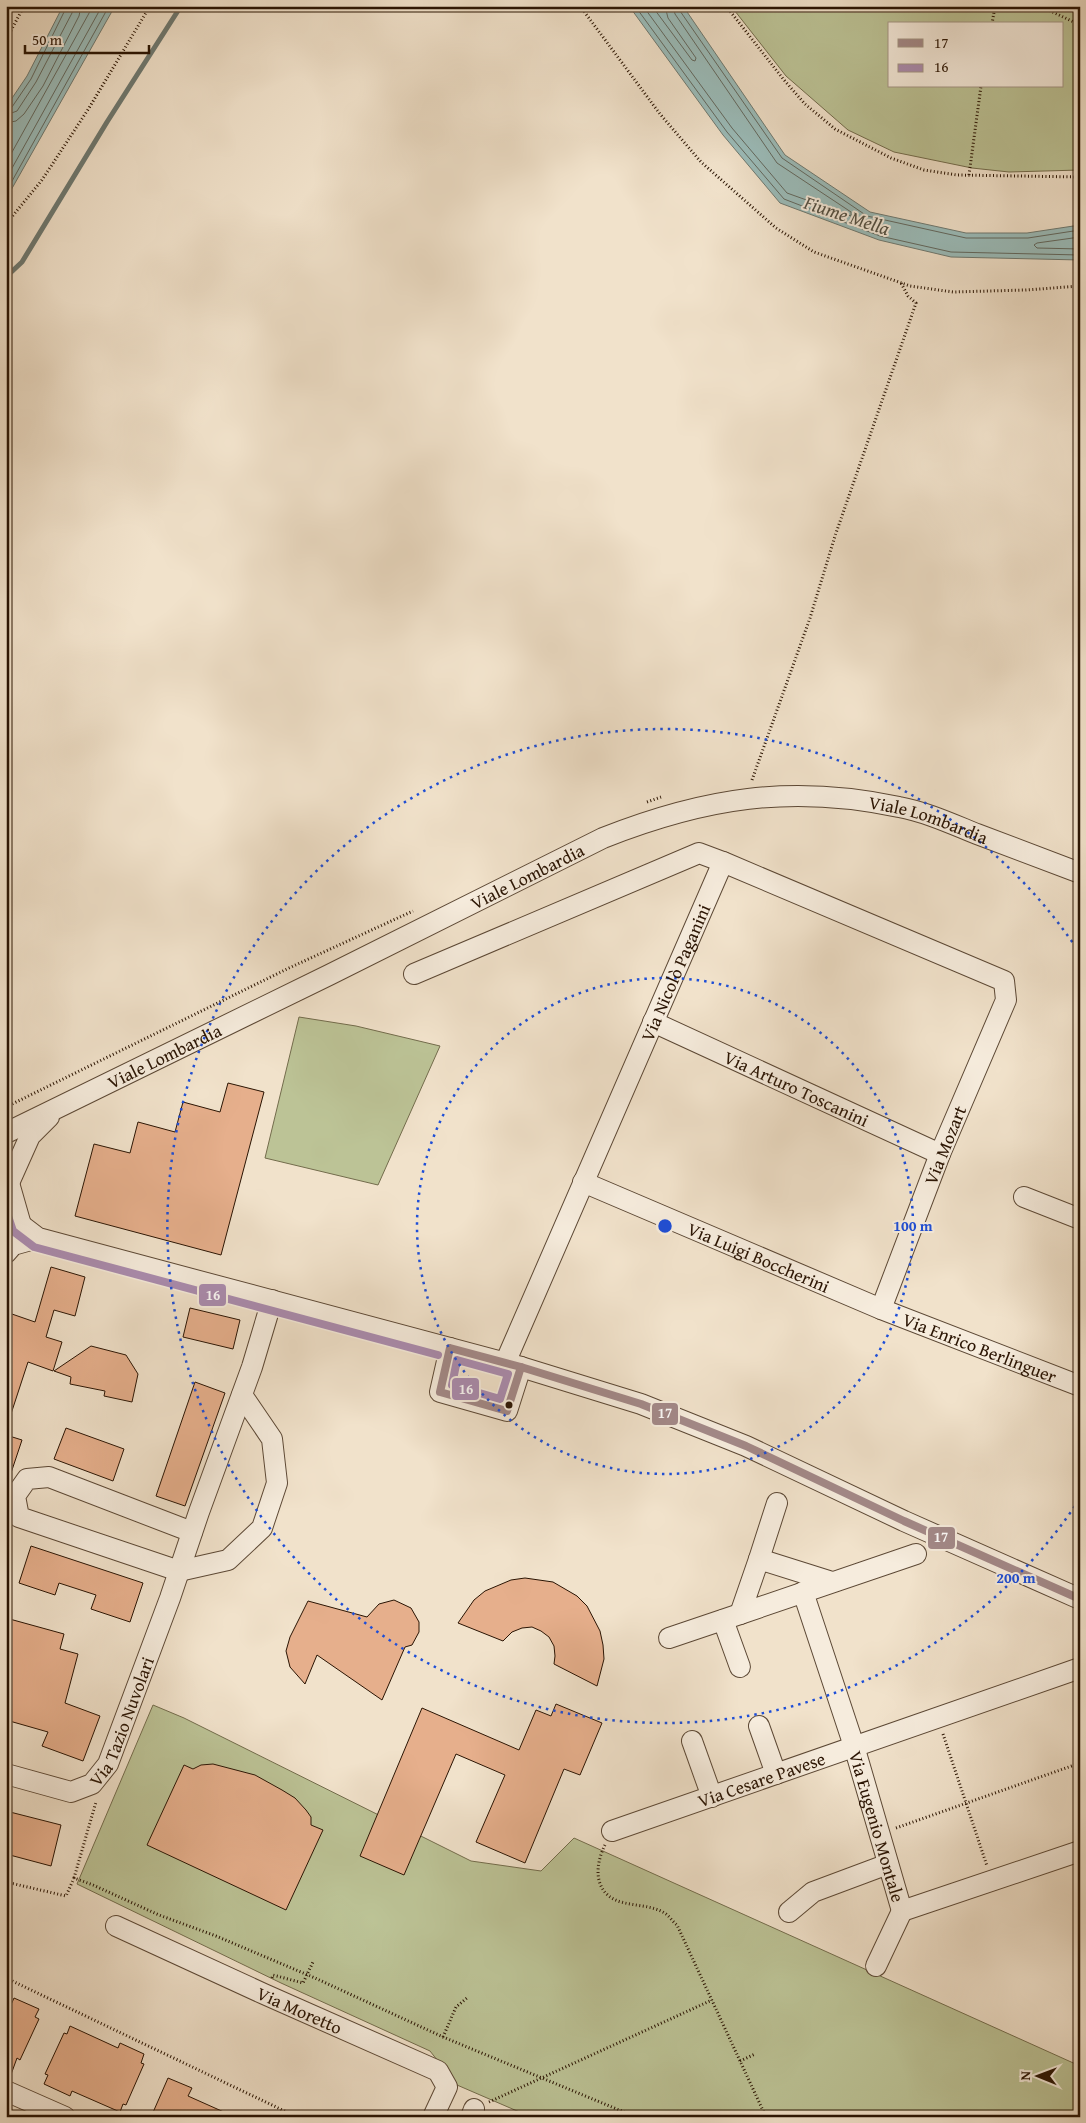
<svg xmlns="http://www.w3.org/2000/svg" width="1086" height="2123" font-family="'Gentium Book Plus',serif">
<rect width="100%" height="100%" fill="#f1e2cb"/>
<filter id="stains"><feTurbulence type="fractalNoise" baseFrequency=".004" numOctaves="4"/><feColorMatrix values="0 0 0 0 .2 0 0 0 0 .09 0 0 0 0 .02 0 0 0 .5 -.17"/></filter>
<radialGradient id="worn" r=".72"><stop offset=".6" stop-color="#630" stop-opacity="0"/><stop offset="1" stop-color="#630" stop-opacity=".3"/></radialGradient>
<g fill="#bcc396" stroke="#736c4c" fill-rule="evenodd">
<path d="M 731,6 L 1080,6 L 1080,170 L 1009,172 L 972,168 L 894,152 L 848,130 L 786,76 ZM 890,24 L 1062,24 L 1062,86 L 890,86 Z"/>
<polygon points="299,1017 356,1026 440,1046 378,1185 265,1158"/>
<polygon points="153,1705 184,1718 471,1861 541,1871 574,1838 1080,2066 1080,2117 531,2117 457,2085 430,2051 281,1983 77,1884"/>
</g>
<g fill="#9bbdbb" stroke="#6e7971">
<polygon points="63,6 115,6 6,199 6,107 27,76"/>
<polygon points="629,6 683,6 785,155 870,212 966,233 1027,233 1080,225 1080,260 951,257 879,240 780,203 723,135"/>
</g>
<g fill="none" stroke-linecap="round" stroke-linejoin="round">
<g stroke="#62685f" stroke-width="1">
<polyline points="635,6 727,132 784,199 880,236 951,252 1080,255"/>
<polyline points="643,6 732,128 787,193 851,216 851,212 777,163 675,14 673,6"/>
<polyline points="652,6 692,60 695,61 696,58 668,18 665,6"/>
<polyline points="679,6 680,11 782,158 867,216 966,238 1028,238 1080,230"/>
<polyline points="6,109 12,107 31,79 67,6"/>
<polyline points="6,115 17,111 36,82 72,13 74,6"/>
<polyline points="6,123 16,121 24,114 43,86 79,16 81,6"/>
<polyline points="6,163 93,6"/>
<polyline points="6,179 102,6"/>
<polyline points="6,192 109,6"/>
<polyline points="1080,237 1037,243 1034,245 1037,248 1080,249"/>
</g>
<polyline stroke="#6e7971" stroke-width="5" points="6,277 22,262 107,122 181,6"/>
</g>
<g fill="#e6af8c" stroke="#2a1403">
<polygon points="228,1083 264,1092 221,1255 75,1216 94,1144 130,1153 138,1122 175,1132 183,1102 220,1112"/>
<polygon points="51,1267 85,1277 75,1316 54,1310 46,1337 62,1342 53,1371 28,1362 9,1420 6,1420 6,1323 9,1313 35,1322"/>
<polygon points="190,1308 240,1320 233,1349 183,1337"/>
<polygon points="91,1346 126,1355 138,1374 132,1402 104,1396 105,1391 70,1384 71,1377 54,1371"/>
<polygon points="195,1382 225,1393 185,1506 156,1496"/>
<polygon points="66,1428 124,1449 113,1481 54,1459"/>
<polygon points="6,1435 22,1440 9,1479 6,1478"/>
<polygon points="31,1546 143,1583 130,1622 91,1609 96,1595 59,1583 55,1595 19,1583"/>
<polygon points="525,1578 553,1582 577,1596 587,1606 600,1631 603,1645 604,1659 597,1686 554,1664 555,1656 554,1646 549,1637 541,1631 532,1627 522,1628 512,1632 503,1641 458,1623 474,1600 485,1591 511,1580"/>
<polygon points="394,1600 411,1608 419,1622 419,1632 412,1645 405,1647 382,1700 317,1655 305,1684 290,1667 286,1651 290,1637 308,1601 367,1617 379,1604"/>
<polygon points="6,1618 64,1634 60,1649 78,1654 65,1703 100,1716 83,1761 42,1746 48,1732 6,1720"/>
<polygon points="556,1704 602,1723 580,1775 564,1769 525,1863 476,1842 505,1775 456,1754 404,1875 360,1856 422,1708 519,1750 536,1710 551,1716"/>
<polygon points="213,1764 255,1775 282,1790 295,1798 306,1810 311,1817 311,1825 323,1830 286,1910 147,1845 184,1765 193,1769 201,1765"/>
<polygon points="6,1811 61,1825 51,1866 6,1854"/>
<polygon points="14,1998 39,2009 35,2017 39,2019 20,2060 17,2058 9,2080 6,2079 6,2016"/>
<polygon points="70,2026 118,2048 120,2043 144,2054 141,2063 144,2064 126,2105 123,2104 120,2112 72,2091 70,2096 44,2084 48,2075 45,2074 64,2033 67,2034"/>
<polygon points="168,2078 192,2088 188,2096 235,2117 151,2117"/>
</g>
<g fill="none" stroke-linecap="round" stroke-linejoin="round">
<g stroke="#5c4835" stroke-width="22">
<g id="minor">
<polyline points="414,974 699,853 723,862"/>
<path id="s1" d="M 653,1022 L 940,1154"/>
<path id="s2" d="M 6,1133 L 329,975 L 603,838 C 704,798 791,784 899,807 C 926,812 952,824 977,834 C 1012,847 1046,860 1080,873"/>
<polyline points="6,1179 9,1183 21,1225"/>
<path id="s3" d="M 583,1182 L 881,1309 L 1080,1386"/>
<polyline points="9,1183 30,1136 49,1117"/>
<polyline points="1024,1197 1080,1219"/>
<polyline points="6,1222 21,1225 38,1238 521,1367 641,1404 746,1446 904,1521 1080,1599"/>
<polyline points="6,1253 13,1245 38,1238"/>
<polyline points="450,1348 440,1392 507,1411 521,1367"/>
<path id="s4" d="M 505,1363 L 723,862 L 1004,981 L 1006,1000 L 940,1154 L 881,1309"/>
<polyline points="192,1532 49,1477 27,1479 15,1496 19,1517 179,1571 228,1560 262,1528 277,1483 272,1439 242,1395"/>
<polyline points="759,1559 777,1503"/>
<polyline points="832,1582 759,1559 740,1614 916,1554"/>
<path id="s5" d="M 803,1592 L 854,1746 L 902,1911 L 1080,1851"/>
<polyline points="723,1620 740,1667"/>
<polyline points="669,1638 740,1614"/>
<polyline points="759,1726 776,1774"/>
<polyline points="692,1741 712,1797"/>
<path id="s6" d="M 6,1774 L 71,1792 L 92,1784 L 108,1764 L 170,1598 L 199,1512 L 252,1367 L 272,1300"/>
<path id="s7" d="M 612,1831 L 1080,1668"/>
<polyline points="789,1912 813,1892 888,1864"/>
<path id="s8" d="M 116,1926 L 264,1994 L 438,2071 L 447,2087 L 433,2117"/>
<polyline points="876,1966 902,1911"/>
<polyline points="6,2091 65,2117"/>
<polyline points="471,2117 474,2109"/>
</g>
</g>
<g stroke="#2a1403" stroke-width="3" stroke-dasharray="1 2.5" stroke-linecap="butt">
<polyline points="580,6 660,114 701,162 776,228 814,252 910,286 953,292 1025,290 1080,286"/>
<polyline points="726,6 784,80 805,104 835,129 891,158 924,170 957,175 1080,177"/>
<polyline points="1040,6 1080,25"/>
<polyline points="992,24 995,6"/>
<polyline points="6,40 24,6"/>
<polyline points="969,175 981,86"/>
<polyline points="6,224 42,180 89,108 150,6"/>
<polyline points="752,780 810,618 835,536 916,303 908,296 901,283"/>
<polyline points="647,802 661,797"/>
<polyline points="6,1107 289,968 413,911"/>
<polyline points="943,1734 987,1866"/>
<polyline points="896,1828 1080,1763"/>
<path d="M 605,1845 C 599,1857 595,1873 601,1886 C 613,1911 646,1900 666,1914 C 670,1917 673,1922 677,1925 L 766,2117"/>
<polyline points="74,1878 96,1802"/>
<polyline points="6,1882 66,1896 74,1878 93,1885 159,1915 216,1936 315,1978 443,2037 636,2117"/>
<polyline points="6,1978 297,2117"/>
<polyline points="272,1978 273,1975 303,1983 313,1962"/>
<polyline points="443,2037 456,2007 467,1998"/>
<polyline points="740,2061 755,2054"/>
<polyline points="489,2102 712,2000"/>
</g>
<use href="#minor" stroke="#f6ecdd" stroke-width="20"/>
<g stroke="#f6ecdd" stroke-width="11">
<g id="bus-1">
<polygon points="450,1348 521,1367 507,1411 440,1392"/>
<polyline points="521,1367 641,1404 746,1446 904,1521 1080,1599"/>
</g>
</g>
<g stroke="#f6ecdd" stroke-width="11">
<g id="bus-2">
<polyline points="6,1210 13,1231 34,1247 438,1355"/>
<polygon points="457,1360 508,1374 500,1399 452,1385"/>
</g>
</g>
<use href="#bus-1" stroke="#a38989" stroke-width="8"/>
<use href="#bus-2" stroke="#aa8cb0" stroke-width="8"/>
</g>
<g fill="none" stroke="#1d4ed8" stroke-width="2.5" stroke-dasharray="2.5 5">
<circle cx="665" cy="1226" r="248"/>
<path d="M1079 1500A497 497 0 1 1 1079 952"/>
</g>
<circle fill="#2a1403" stroke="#f6ecdd" stroke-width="2" cx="509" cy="1405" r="4.5"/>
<g text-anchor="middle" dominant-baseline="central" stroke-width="4" stroke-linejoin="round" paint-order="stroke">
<g font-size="18" fill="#2a1403" stroke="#f6ecdd">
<text stroke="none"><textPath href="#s2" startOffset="1000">Viale Lombardia</textPath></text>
<text stroke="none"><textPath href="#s2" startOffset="581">Viale Lombardia</textPath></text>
<text stroke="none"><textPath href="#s4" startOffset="426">Via Nicolò Paganini</textPath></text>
<text stroke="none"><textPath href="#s2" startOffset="176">Viale Lombardia</textPath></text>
<text stroke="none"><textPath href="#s1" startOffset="158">Via Arturo Toscanini</textPath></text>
<text transform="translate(945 1145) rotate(-68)">Via Mozart</text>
<text stroke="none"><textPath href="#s3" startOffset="191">Via Luigi Boccherini</textPath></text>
<text stroke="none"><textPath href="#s3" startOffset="430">Via Enrico Berlinguer</textPath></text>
<text stroke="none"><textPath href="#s6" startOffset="160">Via Tazio Nuvolari</textPath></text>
<text stroke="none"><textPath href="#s7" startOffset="158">Via Cesare Pavese</textPath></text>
<text stroke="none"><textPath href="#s5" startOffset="246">Via Eugenio Montale</textPath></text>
<text stroke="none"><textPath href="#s8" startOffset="202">Via Moretto</textPath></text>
</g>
<g font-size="19" font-style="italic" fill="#524f43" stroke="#f6ecdd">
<text transform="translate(847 215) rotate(18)">Fiume Mella</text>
</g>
</g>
<circle cx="665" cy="1226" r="8" fill="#1d4ed8" stroke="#f6ecdd" stroke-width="2.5"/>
<g font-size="15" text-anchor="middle" font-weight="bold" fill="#1d4ed8" stroke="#f6ecdd" stroke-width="4" stroke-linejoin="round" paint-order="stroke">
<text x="913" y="1231">100 m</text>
<text x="1016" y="1583">200 m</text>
</g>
<g stroke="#f6ecdd" stroke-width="2">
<rect x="198" y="1283" width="29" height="24" rx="5" fill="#aa8cb0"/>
<rect x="451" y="1377" width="29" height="24" rx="5" fill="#aa8cb0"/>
<rect x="651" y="1402" width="28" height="24" rx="5" fill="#a38989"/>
<rect x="927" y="1526" width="29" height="24" rx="5" fill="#a38989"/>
</g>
<g font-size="14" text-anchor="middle" font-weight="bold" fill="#fff">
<text x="213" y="1300">16</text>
<text x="466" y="1394">16</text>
<text x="665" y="1418">17</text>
<text x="941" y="1542">17</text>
</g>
<rect width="1086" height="2123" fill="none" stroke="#f1e2cb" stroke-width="25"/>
<rect x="8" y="8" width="1071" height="2108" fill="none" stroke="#2a1403" stroke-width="2.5"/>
<rect x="12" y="12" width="1061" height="2098" fill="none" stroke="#2a1403"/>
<rect x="888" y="22" width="175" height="65" fill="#f6ecdd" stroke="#a49686"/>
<rect x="898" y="39" width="25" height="8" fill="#a38989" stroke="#a49686"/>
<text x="934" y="48" font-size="15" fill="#2a1403">17</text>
<rect x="898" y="64" width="25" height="8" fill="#aa8cb0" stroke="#a49686"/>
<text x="934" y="72" font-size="15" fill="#2a1403">16</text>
<g transform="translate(1038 2076) rotate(271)" stroke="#f6ecdd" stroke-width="4" paint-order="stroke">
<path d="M0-4L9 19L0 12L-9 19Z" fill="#2a1403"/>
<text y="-8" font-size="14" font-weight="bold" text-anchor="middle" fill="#2a1403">N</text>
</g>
<path d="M25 45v8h124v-8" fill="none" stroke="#2a1403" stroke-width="2.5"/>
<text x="32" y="45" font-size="15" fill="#2a1403" stroke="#f6ecdd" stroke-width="4" paint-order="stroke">50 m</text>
<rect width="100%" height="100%" filter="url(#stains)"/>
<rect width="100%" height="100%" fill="url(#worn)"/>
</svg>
